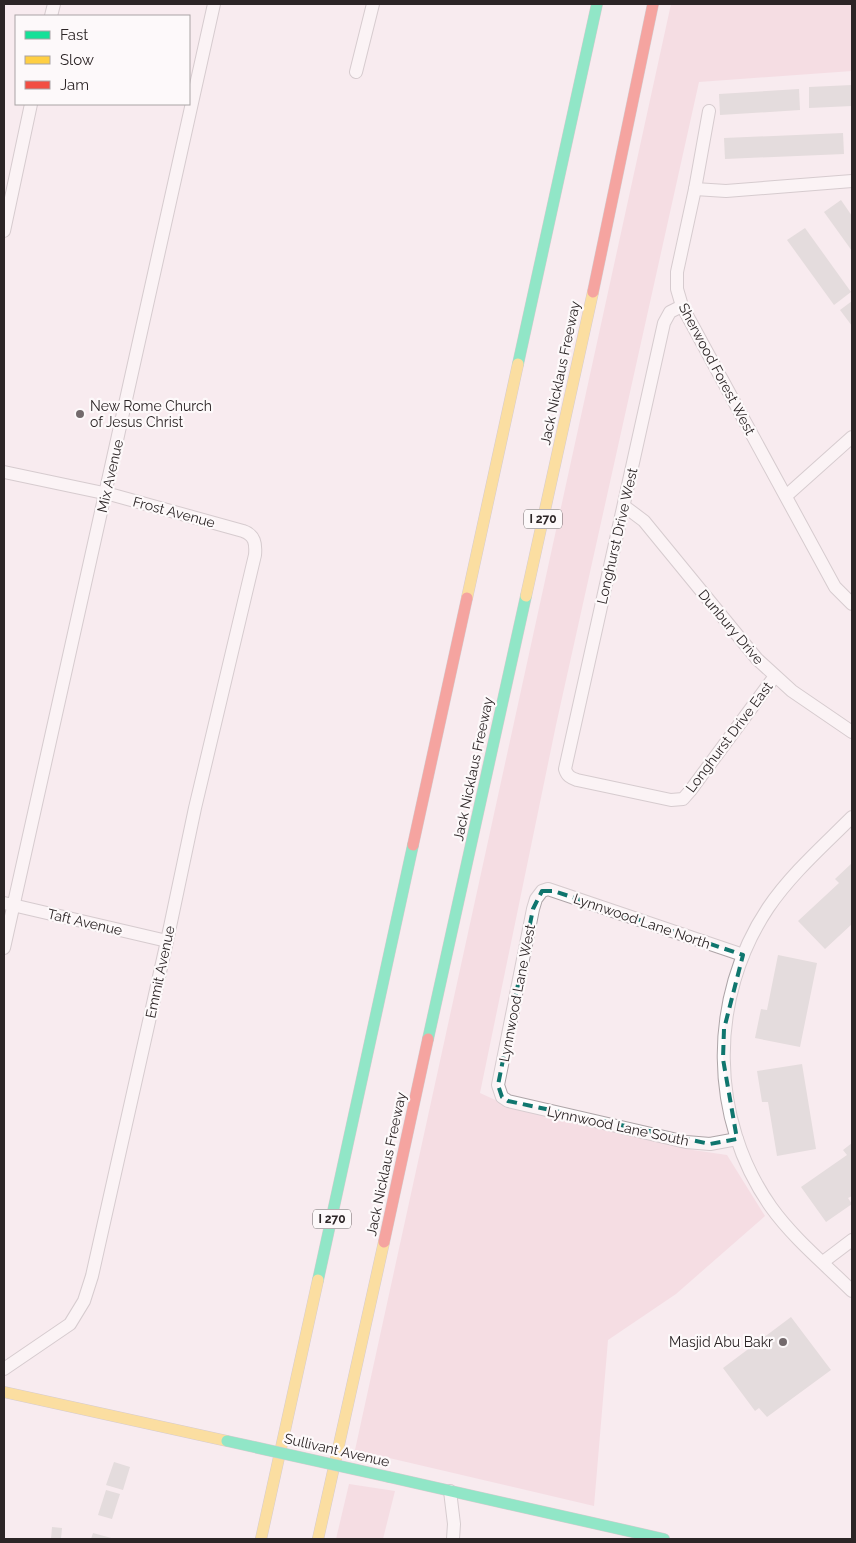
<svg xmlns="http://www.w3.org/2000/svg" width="856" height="1543" font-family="Raleway,sans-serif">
<rect width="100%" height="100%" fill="#f8ebef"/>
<g fill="#f1ccd6">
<polygon points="671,4 852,4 852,71 699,82 556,725 480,1093 502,1103 693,1150 727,1155 765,1216 676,1294 608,1340 594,1506 355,1450"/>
<polygon points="349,1484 395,1491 383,1539 336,1539"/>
</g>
<g fill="#cdc9c7">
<polygon points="852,85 852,106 809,108 809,87"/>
<polygon points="799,89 800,110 720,115 719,94"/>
<polygon points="843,133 844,154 725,159 724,138"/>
<polygon points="841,200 852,216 852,251 824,212"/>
<polygon points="805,228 851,292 834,305 787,240"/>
<polygon points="852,301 852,326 840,310"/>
<polygon points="852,863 852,924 825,949 798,921 839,883 835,879"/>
<polygon points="778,955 817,963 800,1047 755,1038 761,1009 767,1010"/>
<polygon points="802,1064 816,1149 777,1156 768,1102 762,1102 757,1071"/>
<polygon points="852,1143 852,1196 848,1198 852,1204 826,1222 801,1187 847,1155 843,1150"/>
<polygon points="791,1317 831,1370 767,1417 759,1408 755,1411 723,1368"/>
<polygon points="114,1462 130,1467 123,1490 106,1485"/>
<polygon points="106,1490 120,1494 112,1519 98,1515"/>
<polygon points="52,1527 62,1528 61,1539 51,1539"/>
<polygon points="93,1533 115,1539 91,1539"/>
</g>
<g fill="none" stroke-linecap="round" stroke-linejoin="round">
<g stroke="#aea5a8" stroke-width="14">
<g id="street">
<polyline points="51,16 54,4"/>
<polyline points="356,72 373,4"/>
<polyline points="709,111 695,189 677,272 677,289 682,306 835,587 852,604"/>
<polyline points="695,189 726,191 852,181"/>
<polyline points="4,231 31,104"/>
<path d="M 682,306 L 670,312 L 664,323 L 565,769 C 567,776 571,778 577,780 L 671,800 L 683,799 L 690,791 L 775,676"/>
<path d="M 4,472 L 113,495 L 243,531 C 255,535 256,544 255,555 L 195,808 L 167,941 L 92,1276 L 84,1301 L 70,1324 L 4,1369"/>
<polyline points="786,496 852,437"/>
<polyline points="624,506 644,521 757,659 792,691 852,732"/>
<path d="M 852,817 C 823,846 791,874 768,908 C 708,998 709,1119 771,1207 C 794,1239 825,1264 852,1291"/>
<polyline points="4,903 167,941"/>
<polyline points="4,948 214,4"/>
<polyline points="737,1139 710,1144 686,1142 508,1101 502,1097 498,1085 533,909 536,899 542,891 548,889 554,891 743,955"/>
<polyline points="823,1262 852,1240"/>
<polyline points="450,1491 454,1524 453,1539"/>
</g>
</g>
<g stroke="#aea5a8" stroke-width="12">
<g id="fast">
<polyline points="518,364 597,4"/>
<polyline points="428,1039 526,596"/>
<polyline points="318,1280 413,845"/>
<polyline points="389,1477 664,1539"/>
</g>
</g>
<g stroke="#aea5a8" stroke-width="12">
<g id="slow">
<polyline points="526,596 593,292"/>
<polyline points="467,598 518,364"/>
<polyline points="4,1392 227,1441"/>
<polyline points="261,1539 318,1280"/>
<polyline points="318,1539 384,1242"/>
</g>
</g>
<g stroke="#aea5a8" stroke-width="12">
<g id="jam">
<polyline points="593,292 653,4"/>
<polyline points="413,845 467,598"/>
<polyline points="384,1242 428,1039"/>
</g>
</g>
<use href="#street" stroke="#fefcfd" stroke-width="12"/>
<use href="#fast" stroke="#16e098" stroke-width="11"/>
<use href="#slow" stroke="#ffcf43" stroke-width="11"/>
<use href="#jam" stroke="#f24e42" stroke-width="11"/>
<g stroke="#aea5a8" stroke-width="12" stroke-linecap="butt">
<polyline id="fast-bridge" points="227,1441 389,1477"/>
</g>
<use href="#fast-bridge" stroke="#16e098" stroke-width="11"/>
</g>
<path d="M0 0H856V1543H0ZM 542,891 L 554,891 L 743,955 L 724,1029 L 723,1059 L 737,1139 L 710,1144 L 508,1101 L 502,1097 L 498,1085 L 533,909 Z" fill="#f8ebef" fill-opacity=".55" fill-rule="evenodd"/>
<path fill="none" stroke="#0f766e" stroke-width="4" stroke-dasharray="10 6" stroke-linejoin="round" d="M 542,891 L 554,891 L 743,955 L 724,1029 L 723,1059 L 737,1139 L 710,1144 L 508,1101 L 502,1097 L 498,1085 L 533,909 Z"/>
<g fill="#736a6c" stroke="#fdf9fa" stroke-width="2">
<circle cx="80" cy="414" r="5"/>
<circle cx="783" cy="1342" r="5"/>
</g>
<g text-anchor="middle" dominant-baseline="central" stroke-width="4.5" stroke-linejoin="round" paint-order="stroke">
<g fill="#fdf9fa" stroke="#6b6566" stroke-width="1">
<rect x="524" y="509.5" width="38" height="19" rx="4"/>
<rect x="313" y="1209.5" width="38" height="19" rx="4"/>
</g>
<g font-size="12" font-weight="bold" fill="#2c2526">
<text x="543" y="519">I 270</text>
<text x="332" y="1219">I 270</text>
</g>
<g font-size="14" fill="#2c2526" stroke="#fdf9fa">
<text transform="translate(717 369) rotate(62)">Sherwood Forest West</text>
<text transform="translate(560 373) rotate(-78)">Jack Nicklaus Freeway</text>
<text transform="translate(110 476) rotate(-77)">Mix Avenue</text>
<text transform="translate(174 512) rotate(15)">Frost Avenue</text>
<text transform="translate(617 536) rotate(-77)">Longhurst Drive West</text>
<text transform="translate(731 627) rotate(50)">Dunbury Drive</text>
<text transform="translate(729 737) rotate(-53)">Longhurst Drive East</text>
<text transform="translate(473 769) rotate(-78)">Jack Nicklaus Freeway</text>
<text transform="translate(642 921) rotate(19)">Lynnwood Lane North</text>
<text transform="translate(85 922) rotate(13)">Taft Avenue</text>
<text transform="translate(160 972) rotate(-78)">Emmit Avenue</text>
<text transform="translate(517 993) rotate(-79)">Lynnwood Lane West</text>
<text transform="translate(618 1126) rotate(12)">Lynnwood Lane South</text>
<text transform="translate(386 1164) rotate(-78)">Jack Nicklaus Freeway</text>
<text transform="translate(337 1450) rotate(13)">Sullivant Avenue</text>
</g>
<g font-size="14" fill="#2c2526" stroke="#fdf9fa" text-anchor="start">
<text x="90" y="406">New Rome Church<tspan x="90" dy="16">of Jesus Christ</tspan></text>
<text x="773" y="1342" text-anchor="end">Masjid Abu Bakr</text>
</g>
</g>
<rect width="856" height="1543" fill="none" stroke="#2c2526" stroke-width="10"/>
<rect x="15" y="15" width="175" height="90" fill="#fdf9fa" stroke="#a9a4a5"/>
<rect x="25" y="31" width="25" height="8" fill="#16e098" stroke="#a9a4a5"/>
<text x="60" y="40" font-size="15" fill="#2c2526">Fast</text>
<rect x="25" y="56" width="25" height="8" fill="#ffcf43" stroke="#a9a4a5"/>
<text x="60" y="65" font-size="15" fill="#2c2526">Slow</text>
<rect x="25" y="81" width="25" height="8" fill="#f24e42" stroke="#a9a4a5"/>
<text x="60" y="90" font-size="15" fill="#2c2526">Jam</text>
</svg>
